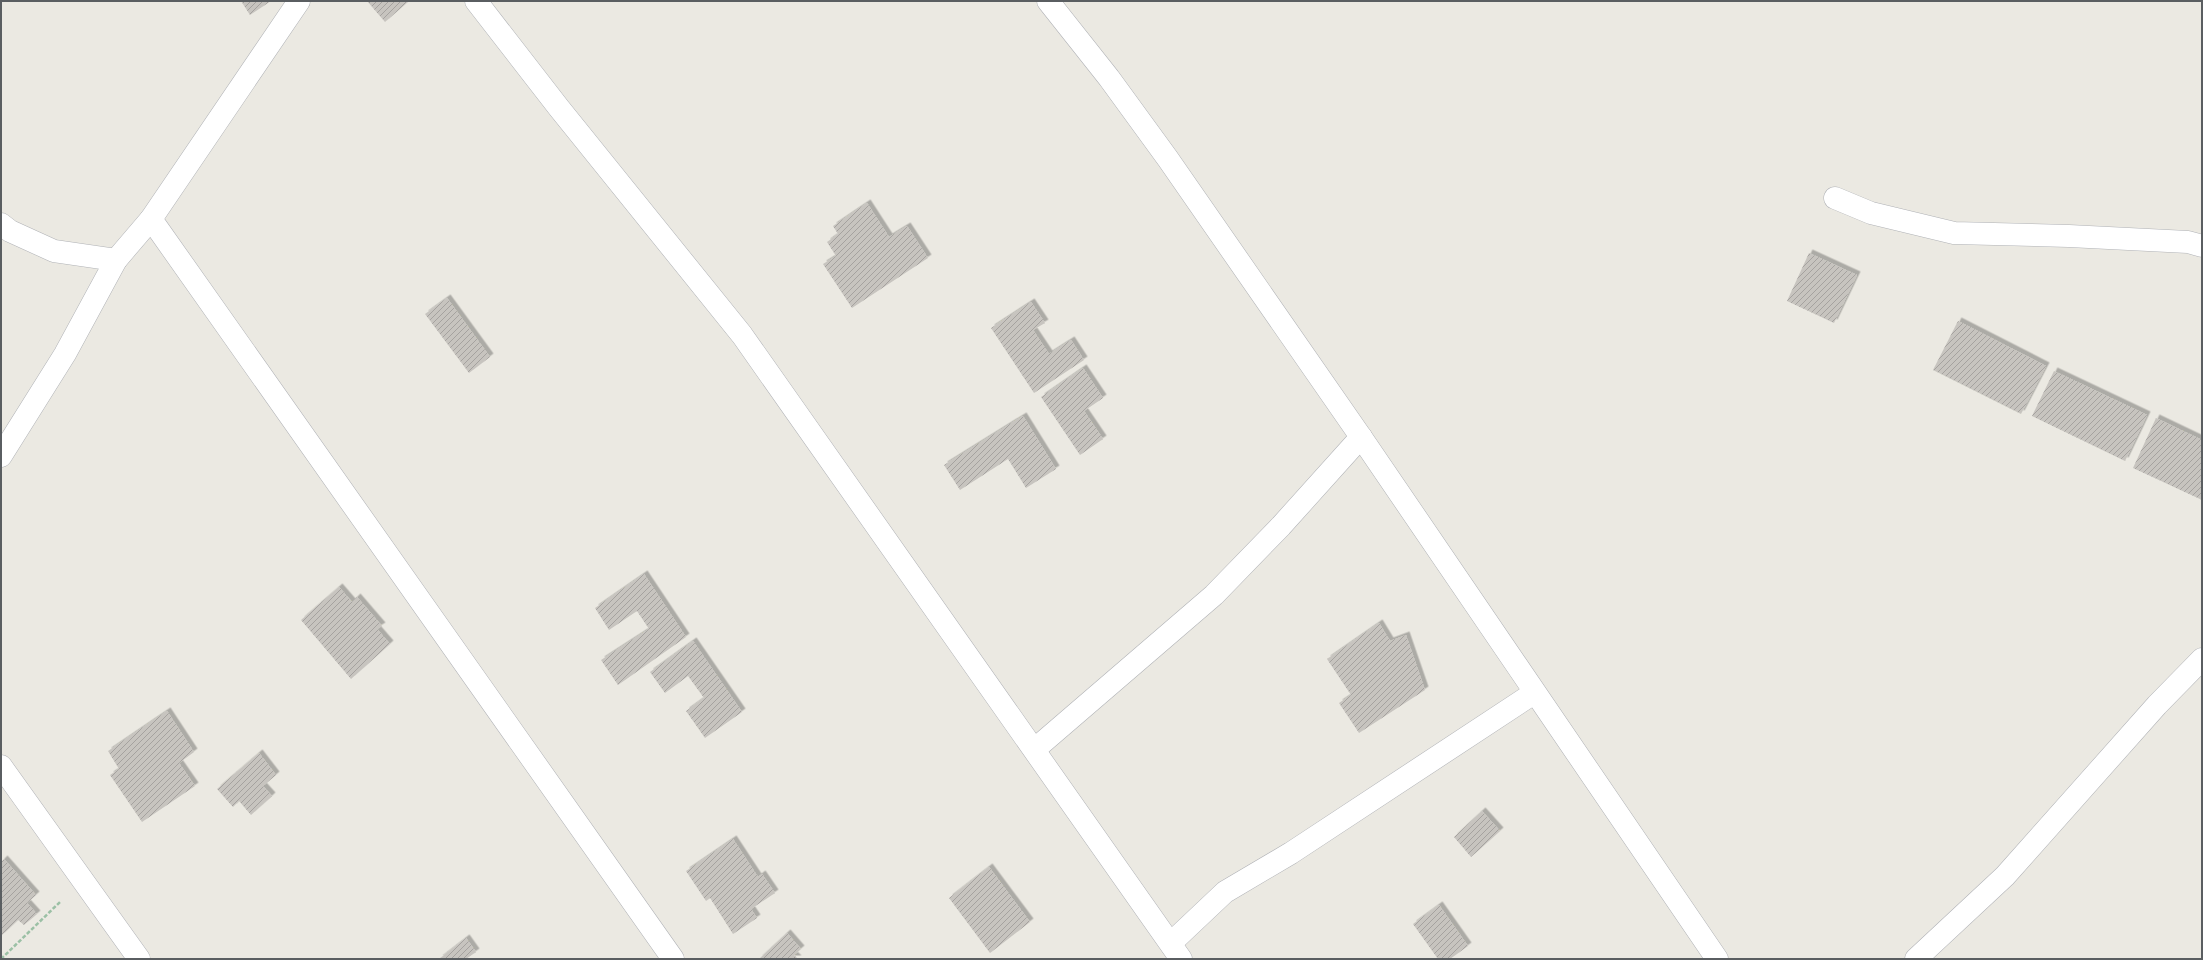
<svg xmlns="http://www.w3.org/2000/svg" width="2203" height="960" font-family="'DejaVu Sans',sans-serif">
<defs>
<pattern id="building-hatch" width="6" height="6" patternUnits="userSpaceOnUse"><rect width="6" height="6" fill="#c7c4bf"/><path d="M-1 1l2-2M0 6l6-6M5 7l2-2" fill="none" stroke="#a5a29f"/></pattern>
<filter id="shadow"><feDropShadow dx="3.5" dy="-3.5" stdDeviation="0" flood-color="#0004"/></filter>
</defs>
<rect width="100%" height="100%" fill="#ebe9e2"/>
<g fill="url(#building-hatch)" filter="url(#shadow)">
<polygon points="241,1 271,1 250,15"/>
<polygon points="367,1 409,1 385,22"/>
<polygon points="867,203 889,237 907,226 928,258 852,308 823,264 836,256 827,242 838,234 833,226"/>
<polygon points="1809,253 1857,275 1834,323 1787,301"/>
<polygon points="447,298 490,357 469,373 425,314"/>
<polygon points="1031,302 1045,323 1033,330 1049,354 1071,340 1084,360 1034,393 991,328"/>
<polygon points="1958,321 2046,366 2021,414 1933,370"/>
<polygon points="1083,368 1103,398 1084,411 1103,439 1080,455 1041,397"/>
<polygon points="2054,371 2147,415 2125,461 2032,416"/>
<polygon points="1023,416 1056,469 1026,488 1008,459 960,490 944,465"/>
<polygon points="2156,418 2202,440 2202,500 2133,468"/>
<polygon points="644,574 686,637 618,685 601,660 649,629 637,611 609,630 595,608"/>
<polygon points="339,587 352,602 357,597 382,626 377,629 390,644 351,679 301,620"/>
<polygon points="1379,623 1390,641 1406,635 1425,690 1359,733 1339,703 1351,695 1327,659"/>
<polygon points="693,641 742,712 705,738 686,711 704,698 688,676 665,693 650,672"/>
<polygon points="167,711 194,752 179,763 195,786 142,822 110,775 119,769 108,751"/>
<polygon points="259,753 276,775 263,786 272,796 251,815 239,801 233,807 217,789"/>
<polygon points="1482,811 1500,831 1471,857 1454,837"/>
<polygon points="733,839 758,877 762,874 775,893 751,909 757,918 733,934 710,898 706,901 686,871"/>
<polygon points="4,859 36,895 27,903 37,914 24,925 18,920 1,936 1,862"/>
<polygon points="989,867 1030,922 990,953 949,898"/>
<polygon points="1439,905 1468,946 1450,959 1438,959 1413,924"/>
<polygon points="787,933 801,949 794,955 798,959 759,959"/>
<polygon points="466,938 476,952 466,959 439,959"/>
</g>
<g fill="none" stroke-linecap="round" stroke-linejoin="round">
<g stroke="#b0b2b6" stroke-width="23">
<g id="minor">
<polyline points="476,1 559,108 742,335 1181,959"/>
<polyline points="1048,1 1109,78 1168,159 1361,437 1717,959"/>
<polyline points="1835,198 1871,213 1954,233 2069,236 2188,242 2202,246"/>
<polyline points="151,219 673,959"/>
<polyline points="1,224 10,231 54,251 116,260"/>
<polyline points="1,456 65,354 116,260 151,219 299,1"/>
<polyline points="1035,749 1214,595 1281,526 1361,437"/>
<polyline points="1,766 139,959"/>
<polyline points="1171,943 1225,892 1291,853 1534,693"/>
<polyline points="1916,959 2005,876 2157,705 2202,659"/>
</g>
</g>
<polyline stroke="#9bc0a5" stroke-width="2.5" stroke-dasharray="4 2" stroke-linecap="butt" points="1,959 60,902"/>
<use href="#minor" stroke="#fff" stroke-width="22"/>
</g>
<rect width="2203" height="960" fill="none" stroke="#5a5e61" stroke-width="4"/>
</svg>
